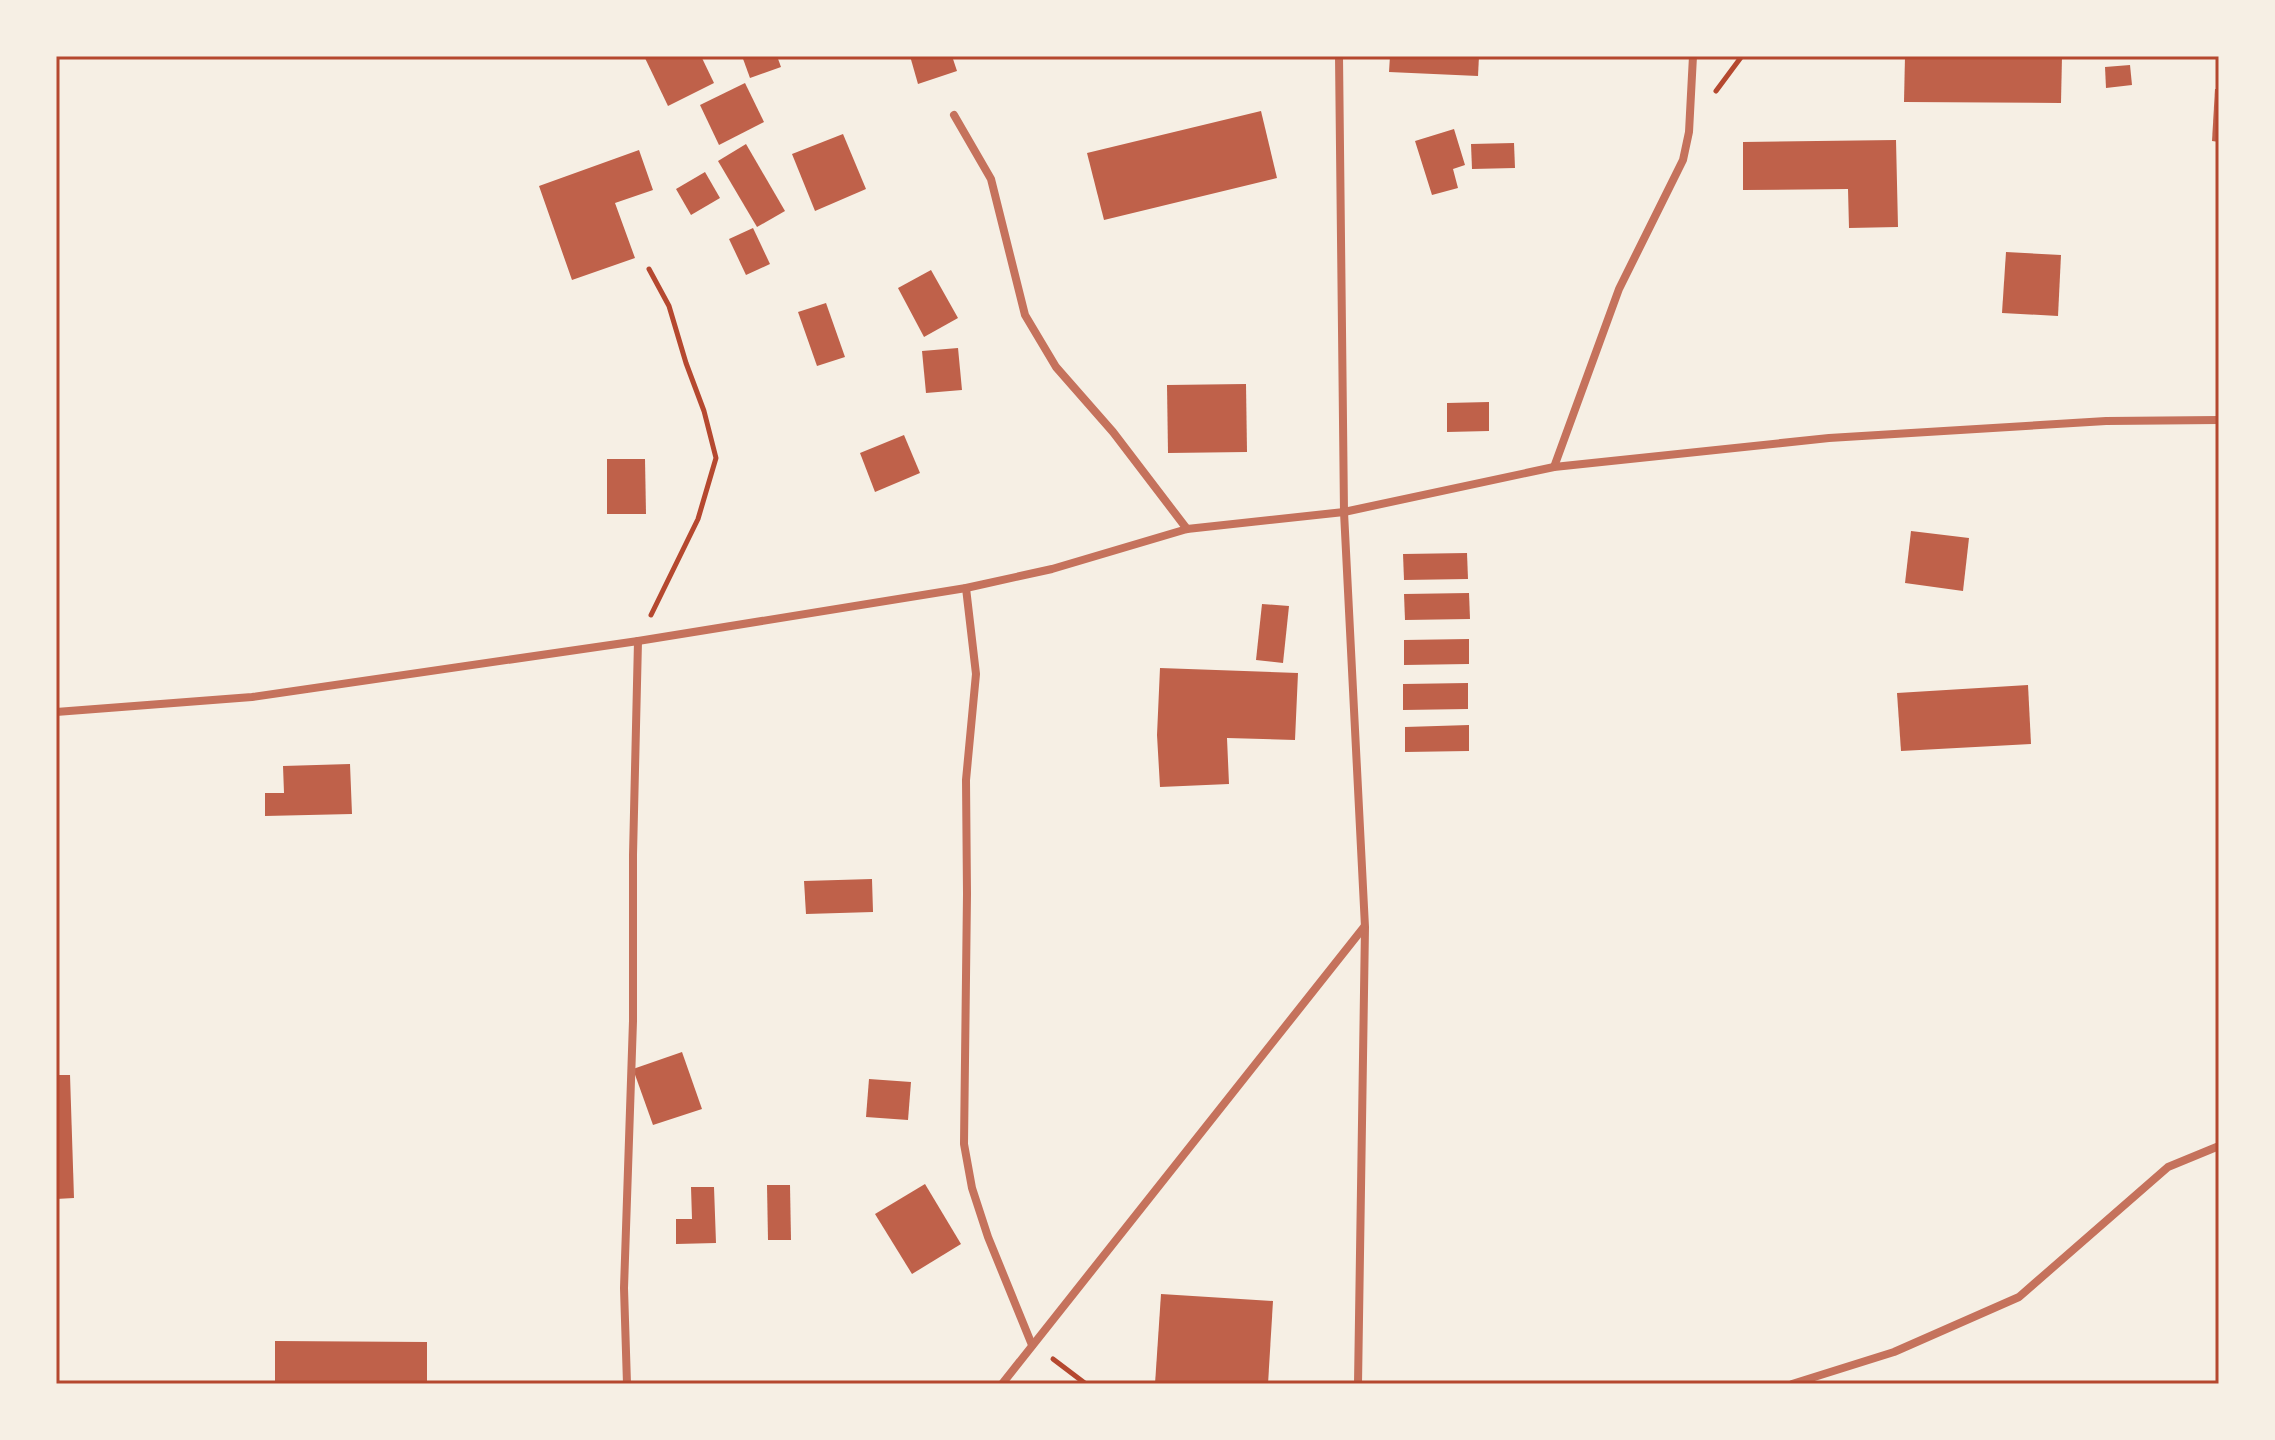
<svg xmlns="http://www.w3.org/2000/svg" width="2275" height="1440" font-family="Overpass,sans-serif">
<rect width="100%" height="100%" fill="#f6efe4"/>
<g fill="#bf614a">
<polygon points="644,56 701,56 714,83 668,106"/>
<polygon points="742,56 777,56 781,67 750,78"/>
<polygon points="910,56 952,56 957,71 918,84"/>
<polygon points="1390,56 1479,56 1478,76 1389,72"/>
<polygon points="1905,56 2062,56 2061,103 1904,102"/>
<polygon points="2130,65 2132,85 2106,88 2105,67"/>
<polygon points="745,83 764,122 719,145 700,105"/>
<polygon points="2215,89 2219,89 2219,142 2212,141"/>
<polygon points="1261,111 1277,178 1104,220 1087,153"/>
<polygon points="1454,129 1465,165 1453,169 1458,188 1432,195 1415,141"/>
<polygon points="843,134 866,189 815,211 792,154"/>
<polygon points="1896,140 1898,227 1849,228 1848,189 1743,190 1743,142"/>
<polygon points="1514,143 1515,168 1472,169 1471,144"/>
<polygon points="746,144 785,211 757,227 718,161"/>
<polygon points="639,150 653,190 615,203 635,258 572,280 539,186"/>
<polygon points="705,172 720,198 691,215 676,189"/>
<polygon points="753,228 770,264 746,275 729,239"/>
<polygon points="2006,252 2061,255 2058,316 2002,313"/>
<polygon points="931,270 958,318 924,337 898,288"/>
<polygon points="826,303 845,357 817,366 798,312"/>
<polygon points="958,348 962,390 926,393 922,351"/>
<polygon points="1246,384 1247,452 1168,453 1167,385"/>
<polygon points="1489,402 1489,431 1447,432 1447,403"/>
<polygon points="904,435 920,473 875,492 860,453"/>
<polygon points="607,459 645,459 646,514 607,514"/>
<polygon points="1911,531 1969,538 1963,591 1905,583"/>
<polygon points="1467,553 1468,579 1404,580 1403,554"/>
<polygon points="1469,593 1470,619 1405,620 1404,594"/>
<polygon points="1262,604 1289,606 1283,663 1256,660"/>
<polygon points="1469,639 1469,664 1404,665 1404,640"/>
<polygon points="1160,668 1298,673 1295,740 1227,738 1229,784 1160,787 1157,735"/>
<polygon points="1468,683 1468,709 1403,710 1403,684"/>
<polygon points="2028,685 2031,744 1901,751 1897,693"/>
<polygon points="1469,725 1469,751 1405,752 1405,727"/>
<polygon points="350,764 352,814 265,816 265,793 284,793 283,766"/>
<polygon points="872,879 873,912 806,914 804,881"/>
<polygon points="682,1052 702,1109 653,1125 633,1069"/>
<polygon points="56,1075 70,1075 74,1198 56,1199"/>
<polygon points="869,1079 911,1082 908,1120 866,1117"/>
<polygon points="925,1184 961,1244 912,1274 875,1214"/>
<polygon points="767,1185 790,1185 791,1240 768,1240"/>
<polygon points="691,1187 714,1187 716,1243 676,1244 676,1219 692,1219"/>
<polygon points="1161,1294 1273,1301 1268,1384 1155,1384"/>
<polygon points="275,1341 427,1342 427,1384 275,1384"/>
</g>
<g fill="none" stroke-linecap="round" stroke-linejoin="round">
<g stroke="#b5482f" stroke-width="5">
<polyline points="1716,91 1742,56"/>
<polyline points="649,269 669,306 686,363 704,411 716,458 698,519 651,615"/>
<polyline points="1053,1359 1086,1384"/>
</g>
<g stroke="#c5725c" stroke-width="8">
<polyline points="1339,56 1344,512 1365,927 1358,1384"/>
<polyline points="954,115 991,179 1025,315 1056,367 1113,432 1187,529"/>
<polyline points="1554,467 1619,289 1683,160 1689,132 1693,56"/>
<polyline points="966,588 976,674 966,780 967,894 964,1144 972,1188 988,1237 1032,1345"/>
<polyline points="56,712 252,697 638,641 966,588 1052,569 1187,529 1344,512 1554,467 1829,438 2106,421 2219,420"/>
<polyline points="627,1384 624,1288 633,1021 633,855 638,641"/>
<polyline points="1002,1384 1364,927"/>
<polyline points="1792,1384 1894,1352 2019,1297 2168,1167 2219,1146"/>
</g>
</g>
<rect width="2275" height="1440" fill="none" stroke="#f6efe4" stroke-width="116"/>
<rect x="58" y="58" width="2159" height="1324" fill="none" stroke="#b5482f" stroke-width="3"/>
</svg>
